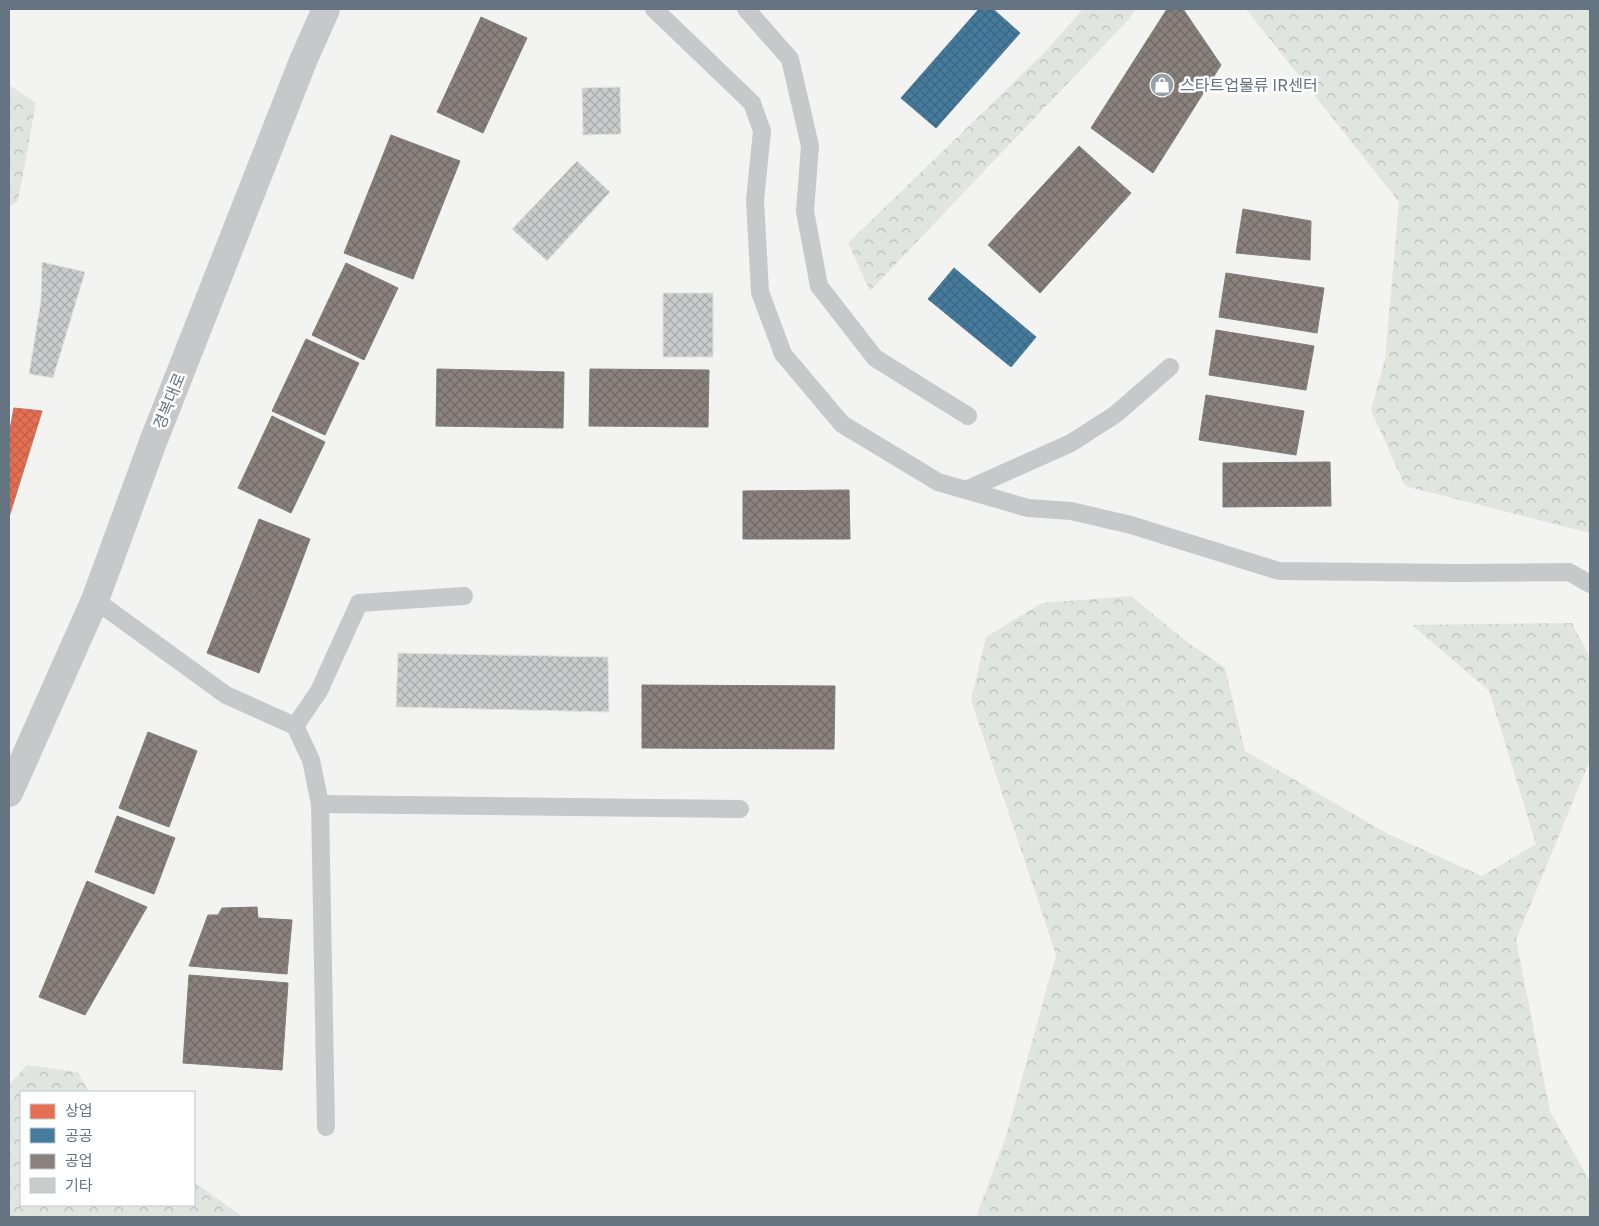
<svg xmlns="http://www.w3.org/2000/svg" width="1599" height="1226" font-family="'Golos Text','Noto Sans KR',sans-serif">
<defs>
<pattern id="forest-crowns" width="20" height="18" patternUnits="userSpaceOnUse" patternTransform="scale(1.25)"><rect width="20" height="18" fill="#e1e5df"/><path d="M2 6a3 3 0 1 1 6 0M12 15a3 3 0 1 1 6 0" fill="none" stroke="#babeba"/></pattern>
<pattern id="shops-cross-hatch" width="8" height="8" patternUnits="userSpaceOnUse" patternTransform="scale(1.25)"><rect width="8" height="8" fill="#e76f51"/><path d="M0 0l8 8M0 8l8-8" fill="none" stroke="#bf6049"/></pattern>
<pattern id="public-cross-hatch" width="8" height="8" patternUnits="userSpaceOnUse" patternTransform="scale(1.25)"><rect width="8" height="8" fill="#457b9d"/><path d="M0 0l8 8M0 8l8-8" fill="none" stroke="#3b6580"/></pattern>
<pattern id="industry-cross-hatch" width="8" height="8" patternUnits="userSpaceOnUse" patternTransform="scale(1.25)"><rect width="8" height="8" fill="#8a817c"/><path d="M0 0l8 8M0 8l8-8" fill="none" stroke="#6f6a67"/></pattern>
<pattern id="building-cross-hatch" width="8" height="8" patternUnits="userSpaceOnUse" patternTransform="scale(1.25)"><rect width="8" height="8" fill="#cacccc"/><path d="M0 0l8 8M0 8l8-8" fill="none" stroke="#a8aaab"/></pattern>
</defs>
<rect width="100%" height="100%" fill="#f3f3f1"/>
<g fill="url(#forest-crowns)">
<polygon points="1083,9 1136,9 1129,19 870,291 848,243 1046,51"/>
<polygon points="1246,9 1590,9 1590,533 1405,486 1371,410 1385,359 1399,202"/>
<polygon points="9,85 36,103 18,201 9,207"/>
<polygon points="1131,596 1187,642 1225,668 1245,751 1386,833 1482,876 1536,844 1489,691 1412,625 1572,623 1590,658 1590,760 1516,940 1550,1111 1590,1181 1590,1217 976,1217 1006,1136 1056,955 971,700 986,637 1042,603"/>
<polygon points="27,1065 78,1072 89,1092 21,1092 21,1205 194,1205 194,1182 243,1217 9,1217 9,1085"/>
</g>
<polygon fill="url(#shops-cross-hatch)" stroke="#c0705f" points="14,408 42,411 9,517 9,435"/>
<g fill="url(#public-cross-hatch)" stroke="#4e7995">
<polygon points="979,9 993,9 1020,33 936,128 901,98"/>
<polygon points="954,268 1036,337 1011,367 928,299"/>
</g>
<g fill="url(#industry-cross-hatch)" stroke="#7f7d7e">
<polygon points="1167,9 1183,9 1221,65 1153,173 1091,128"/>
<polygon points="481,17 527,38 483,133 437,112"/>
<polygon points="391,135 460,161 413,279 344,253"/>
<polygon points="1079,146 1131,193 1040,293 988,245"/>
<polygon points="1243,209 1311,221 1310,260 1236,253"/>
<polygon points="346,263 398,288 364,360 312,335"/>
<polygon points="1226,273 1324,288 1317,333 1219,317"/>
<polygon points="1216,330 1314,346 1306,390 1209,375"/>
<polygon points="306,339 359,363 325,435 272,411"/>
<polygon points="437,369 564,372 563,428 436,426"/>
<polygon points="590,369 709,370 708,427 589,426"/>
<polygon points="1206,395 1304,411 1296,455 1199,440"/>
<polygon points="272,416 325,442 291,513 238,488"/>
<polygon points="1330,462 1331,506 1223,507 1223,463"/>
<polygon points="849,490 850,539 743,539 743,491"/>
<polygon points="259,519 310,539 285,606 233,586"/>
<polygon points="233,586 285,606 259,673 207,653"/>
<polygon points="642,685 835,686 834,749 642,748"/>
<polygon points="148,732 197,751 169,827 119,808"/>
<polygon points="117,816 175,838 154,894 95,872"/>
<polygon points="87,881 147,907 85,1015 39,997"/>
<polygon points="257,907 258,918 292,920 287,974 189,966 208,915 218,915 222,908"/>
<polygon points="189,975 288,983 282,1070 183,1063"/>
</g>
<g fill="url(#building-cross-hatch)" stroke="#e2e2e1">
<polygon points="620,87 621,134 583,135 582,88"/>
<polygon points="577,161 610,192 547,261 512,229"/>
<polygon points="42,262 85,272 53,378 29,374 41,300"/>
<rect x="663" y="293" width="50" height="64"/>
<polygon points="398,653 608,657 609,712 396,707"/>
</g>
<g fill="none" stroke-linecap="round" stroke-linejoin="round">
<g stroke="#c7c8c9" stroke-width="18">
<polyline points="654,9 752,103 762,131 755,200 760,292 783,354 842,424 938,482 1028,508 1071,511 1131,525 1279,571 1457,573 1569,572 1590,584"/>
<polyline points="746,9 790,59 810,146 805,211 819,286 875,358 968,416"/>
<polyline points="966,490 1071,443 1116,414 1170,367"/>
<polyline points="95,600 226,695 295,726 311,760 320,804 326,1127"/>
<polyline points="295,726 319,691 359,603 464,596"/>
<polyline points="320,804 740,809"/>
</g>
<polyline stroke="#c7c8c9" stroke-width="28" points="9,793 95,600 153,442 303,61 326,9"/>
</g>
<defs>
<g id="shop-disc" transform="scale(1.25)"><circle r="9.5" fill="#96a0a8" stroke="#fff"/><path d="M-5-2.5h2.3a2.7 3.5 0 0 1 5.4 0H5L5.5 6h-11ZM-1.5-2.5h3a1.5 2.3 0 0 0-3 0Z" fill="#fff"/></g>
</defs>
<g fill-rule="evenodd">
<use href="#shop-disc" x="1162" y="85"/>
</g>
<g text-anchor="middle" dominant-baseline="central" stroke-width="5" stroke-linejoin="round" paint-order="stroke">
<g font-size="16" fill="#647481" stroke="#fff" text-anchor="start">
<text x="1180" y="85">스타트업물류 IR센터</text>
</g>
<g font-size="16" fill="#647481" stroke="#fff">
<text transform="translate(169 401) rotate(-68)">경복대로</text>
</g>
</g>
<rect width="1599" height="1226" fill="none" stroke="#647481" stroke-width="20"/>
<rect x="20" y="1091" width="175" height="115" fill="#ffffff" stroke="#c1c7cd"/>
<rect x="30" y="1104" width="25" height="15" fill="#e76f51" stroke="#c1c7cd"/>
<text x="65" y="1116" font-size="15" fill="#647481">상업</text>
<rect x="30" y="1128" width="25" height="15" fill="#457b9d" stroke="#c1c7cd"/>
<text x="65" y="1141" font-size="15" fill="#647481">공공</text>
<rect x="30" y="1154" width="25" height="15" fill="#8a817c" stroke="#c1c7cd"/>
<text x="65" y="1166" font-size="15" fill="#647481">공업</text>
<rect x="30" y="1178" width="25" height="15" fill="#cacccc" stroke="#c1c7cd"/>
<text x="65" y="1191" font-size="15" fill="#647481">기타</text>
</svg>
